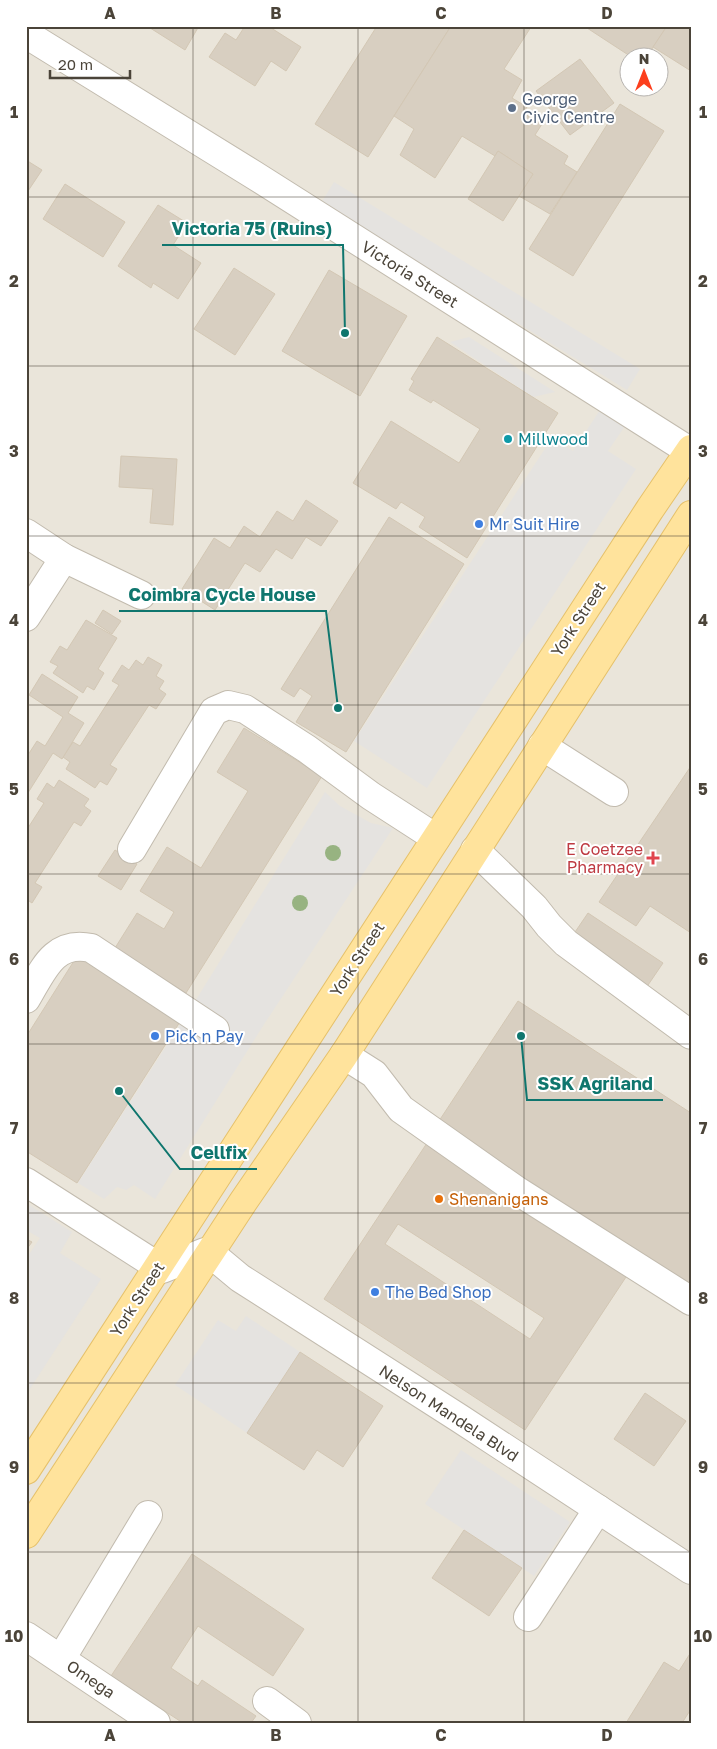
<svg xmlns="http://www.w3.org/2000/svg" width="717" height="1749" font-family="'Golos Text',sans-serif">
<rect width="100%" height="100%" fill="#f6f3ec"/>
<path fill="#eae5da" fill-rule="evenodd" d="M 26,26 L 691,26 L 691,1723 L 26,1723 ZM 630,58 L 660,58 L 660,88 L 630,88 Z"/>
<g fill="#e5e3e0">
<polygon points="334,182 640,369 627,390 321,203"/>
<polygon points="469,337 555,392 533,397 450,342"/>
<polygon points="600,410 625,426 608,451 636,469 427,788 354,741 552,438 573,451"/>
<polygon points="325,792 340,806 371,823 393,828 261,1029 155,1199 134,1185 126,1190 117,1187 104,1199 78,1183 189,1011"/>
<polygon points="26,1203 72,1232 60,1253 101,1279 26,1395 26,1259 40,1238 26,1230"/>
<polygon points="246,1316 300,1352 247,1433 175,1385 218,1320 236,1331"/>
<polygon points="461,1450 570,1522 534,1576 425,1504"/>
</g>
<g fill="#d8cfc1" stroke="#d3c7b4" fill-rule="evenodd">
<polygon points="147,26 199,26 185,50"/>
<polygon points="245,26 268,26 301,47 286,71 271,61 255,86 209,57 225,33 236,40"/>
<polygon points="377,26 451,26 368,157 315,124"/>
<polygon points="451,26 531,27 504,69 522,80 512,98 527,107 523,113 542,124 535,135 568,156 564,164 577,172 550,214 519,196 533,174 498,151 495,156 462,136 435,178 400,155 414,129 394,116"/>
<polygon points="584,26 667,26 646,58 633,58"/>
<polygon points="667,26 691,26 691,71 653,47"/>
<polygon points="580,59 614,103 570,135 536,91"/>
<polygon points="620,104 664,131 573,276 529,249"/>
<polygon points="498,151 533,174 503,221 468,199"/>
<polygon points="26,160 42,170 26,194"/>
<polygon points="65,184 125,222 103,257 43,219"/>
<polygon points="158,205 187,223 173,245 201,263 178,299 153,283 151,288 118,266"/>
<polygon points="234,268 275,294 235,355 194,329"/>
<polygon points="329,270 407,316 360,396 282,351"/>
<polygon points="437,337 558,413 467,558 419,527 425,517 401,502 396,509 353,483 391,421 459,463 480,429 433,400 431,403 409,390 414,381 411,379"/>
<polygon points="121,456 177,459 173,525 150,523 153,489 119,487"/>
<polygon points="306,500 338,521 321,546 306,537 292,559 276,549 260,572 245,563 215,610 182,589 214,538 230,548 244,526 260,537 277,511 293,521"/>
<polygon points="389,517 464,564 346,752 296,722 312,696 300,688 294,697 281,689"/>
<polygon points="103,610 121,621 112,634 95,623"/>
<polygon points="86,620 117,638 98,669 104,673 94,690 87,686 83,693 53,673 58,666 50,662 60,646 67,650"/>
<polygon points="148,657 162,665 156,676 164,681 159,689 166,694 156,709 149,705 110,765 117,769 107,785 100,781 95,788 66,769 70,762 63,757 73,742 80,746 119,685 112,681 122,665 129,670 136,660 143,665"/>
<polygon points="42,674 78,697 68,713 84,723 62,759 53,753 26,796 26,758 37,741 45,746 63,717 29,695"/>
<polygon points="244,728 322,776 186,993 115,948 137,913 164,929 174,912 140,891 167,847 201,868 248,791 217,772"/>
<polygon points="691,766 691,933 650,906 636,926 599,902"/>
<polygon points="59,780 89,799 84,806 91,811 81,826 74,822 35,883 42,887 32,903 26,899 26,831 44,803 37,799 47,783 54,788"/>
<polygon points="115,850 137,864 121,890 98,876"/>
<polygon points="588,913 663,963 646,988 571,938"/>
<polygon points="79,953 185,1014 77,1183 26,1151 26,1037"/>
<polygon points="518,1001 691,1113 691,1287 437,1124"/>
<path d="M 427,1143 L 628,1274 L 525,1430 L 324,1299 ZM 398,1224 L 544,1318 L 530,1339 L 385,1244 Z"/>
<polygon points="26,1239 32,1242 26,1250"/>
<polygon points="300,1352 383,1406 343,1467 317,1450 304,1470 247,1433"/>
<polygon points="645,1393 686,1421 654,1466 614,1439"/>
<polygon points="464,1530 522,1568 489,1616 432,1578"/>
<polygon points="192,1554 304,1629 273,1676 198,1626 171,1668 198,1686 202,1680 256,1716 251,1723 183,1723 111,1676"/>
<polygon points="691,1652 691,1709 682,1723 626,1723 664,1662 679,1671"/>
</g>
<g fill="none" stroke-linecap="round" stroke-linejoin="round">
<g stroke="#c2bbae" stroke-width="30">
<g id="minor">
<polyline points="26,34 254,175 691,452"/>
<polyline points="26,533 64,558 141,595"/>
<polyline points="26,617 64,558"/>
<polyline points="542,746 614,792"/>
<polyline points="132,849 214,711 228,705 245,709 307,749 371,796 436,838"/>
<polyline points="475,850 534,907 549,926 566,943 691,1035"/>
<path d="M 26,999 C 43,971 53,940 91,948 L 215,1030"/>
<polyline points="344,1055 374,1074 401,1109 442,1138 516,1190 691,1301"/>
<polyline points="26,1182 162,1269 205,1252 210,1253 240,1278 459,1418 691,1570"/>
<polyline points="528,1617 598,1509"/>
<polyline points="26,1636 156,1723"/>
<polyline points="61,1659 148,1515"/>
<polyline points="267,1701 297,1723"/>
</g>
</g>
<g stroke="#e6c16a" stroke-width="30">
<g id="major">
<polyline points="26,1470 650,509 691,449"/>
<polyline points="26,1534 243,1202 344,1055 691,515"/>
</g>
</g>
<use href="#minor" stroke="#fff" stroke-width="28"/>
<use href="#major" stroke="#ffe39c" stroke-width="28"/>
</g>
<g fill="#97b381">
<circle cx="333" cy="853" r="8"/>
<circle cx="300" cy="903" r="8"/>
</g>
<path fill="none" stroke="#4b4439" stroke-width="1" stroke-opacity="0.55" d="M 193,26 L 193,1723M 358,26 L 358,1723M 524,26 L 524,1723M 26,197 L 691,197M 26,366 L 691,366M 26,536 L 691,536M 26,705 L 691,705M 26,874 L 691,874M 26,1044 L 691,1044M 26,1213 L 691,1213M 26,1383 L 691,1383M 26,1552 L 691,1552"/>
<circle fill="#5c6f8a" stroke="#fff" stroke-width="2" cx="512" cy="108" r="5"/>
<circle fill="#0f9aa8" stroke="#fff" stroke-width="2" cx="508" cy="439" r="5"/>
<g fill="#3f7fe0" stroke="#fff" stroke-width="2">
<circle cx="479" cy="524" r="5"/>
<circle cx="155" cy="1036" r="5"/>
<circle cx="375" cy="1292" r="5"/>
</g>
<path fill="#e0444e" stroke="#fff" stroke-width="2" d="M650.5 850.5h5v5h5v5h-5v5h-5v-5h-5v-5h5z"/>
<circle fill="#e8710a" stroke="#fff" stroke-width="2" cx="439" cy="1199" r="5"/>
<g text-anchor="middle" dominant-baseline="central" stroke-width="4" stroke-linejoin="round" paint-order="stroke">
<g font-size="16" fill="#4e5e75" stroke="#fff" text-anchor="start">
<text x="522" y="99">George<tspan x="522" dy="18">Civic Centre</tspan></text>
</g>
<g font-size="16" fill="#4b4439" stroke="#fff">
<text transform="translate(410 274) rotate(32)">Victoria Street</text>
<text transform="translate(578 619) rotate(-57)">York Street</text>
<text transform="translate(357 959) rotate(-57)">York Street</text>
<text transform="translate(137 1299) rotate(-57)">York Street</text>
<text transform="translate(449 1413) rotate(33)">Nelson Mandela Blvd</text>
<text transform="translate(91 1679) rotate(34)">Omega</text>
</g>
<g font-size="16" fill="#0d838f" stroke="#fff" text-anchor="start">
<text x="518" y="439">Millwood</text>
</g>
<g font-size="16" fill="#366cbe" stroke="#fff" text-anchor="start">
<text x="489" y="524">Mr Suit Hire</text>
<text x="165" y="1036">Pick n Pay</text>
<text x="385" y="1292">The Bed Shop</text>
</g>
<g font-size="16" fill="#be3a42" stroke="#fff" text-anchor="end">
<text x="643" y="849">E Coetzee<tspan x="643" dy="18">Pharmacy</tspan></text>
</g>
<g font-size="16" fill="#c56008" stroke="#fff" text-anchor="start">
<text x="449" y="1199">Shenanigans</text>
</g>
</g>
<path fill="none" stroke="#0f766e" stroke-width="2" d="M345 333L343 245H162M338 708L326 611H119M521 1036L527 1100H663M119 1091L180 1169H257"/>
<g fill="#0f766e" stroke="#fff" stroke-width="2">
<circle cx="345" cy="333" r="5"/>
<circle cx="338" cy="708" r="5"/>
<circle cx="521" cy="1036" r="5"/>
<circle cx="119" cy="1091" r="5"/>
</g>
<g font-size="18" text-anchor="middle" font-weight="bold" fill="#0f766e" stroke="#fff" stroke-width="4" stroke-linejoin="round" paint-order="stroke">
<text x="252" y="235">Victoria 75 (Ruins)</text>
<text x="222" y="601">Coimbra Cycle House</text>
<text x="595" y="1090">SSK Agriland</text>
<text x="219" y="1159">Cellfix</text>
</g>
<rect width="717" height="1749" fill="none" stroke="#ffffff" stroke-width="55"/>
<g transform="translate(644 72)"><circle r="24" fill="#ffffff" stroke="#b7b4b0"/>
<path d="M0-4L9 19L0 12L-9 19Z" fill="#fc3f1d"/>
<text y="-8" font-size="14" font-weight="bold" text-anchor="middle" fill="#4b4439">N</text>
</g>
<path d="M50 70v8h80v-8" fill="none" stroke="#4b4439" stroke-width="2.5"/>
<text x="58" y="70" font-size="15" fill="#4b4439" stroke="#ffffff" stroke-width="4" paint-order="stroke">20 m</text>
<rect x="28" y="28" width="662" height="1694" fill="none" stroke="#4b4439" stroke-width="2"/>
<g font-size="16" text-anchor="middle" font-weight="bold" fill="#4b4439">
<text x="110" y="19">A</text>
<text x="276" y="19">B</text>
<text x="441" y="19">C</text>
<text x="607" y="19">D</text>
<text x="14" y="118">1</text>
<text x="703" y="118">1</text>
<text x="14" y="287">2</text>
<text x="703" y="287">2</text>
<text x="14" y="457">3</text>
<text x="703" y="457">3</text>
<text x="14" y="626">4</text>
<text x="703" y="626">4</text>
<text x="14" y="795">5</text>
<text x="703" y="795">5</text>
<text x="14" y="965">6</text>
<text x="703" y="965">6</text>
<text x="14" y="1134">7</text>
<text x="703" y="1134">7</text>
<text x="14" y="1304">8</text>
<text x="703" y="1304">8</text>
<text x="14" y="1473">9</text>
<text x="703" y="1473">9</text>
<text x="14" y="1642">10</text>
<text x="703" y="1642">10</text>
<text x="110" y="1741">A</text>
<text x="276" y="1741">B</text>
<text x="441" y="1741">C</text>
<text x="607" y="1741">D</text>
</g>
</svg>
